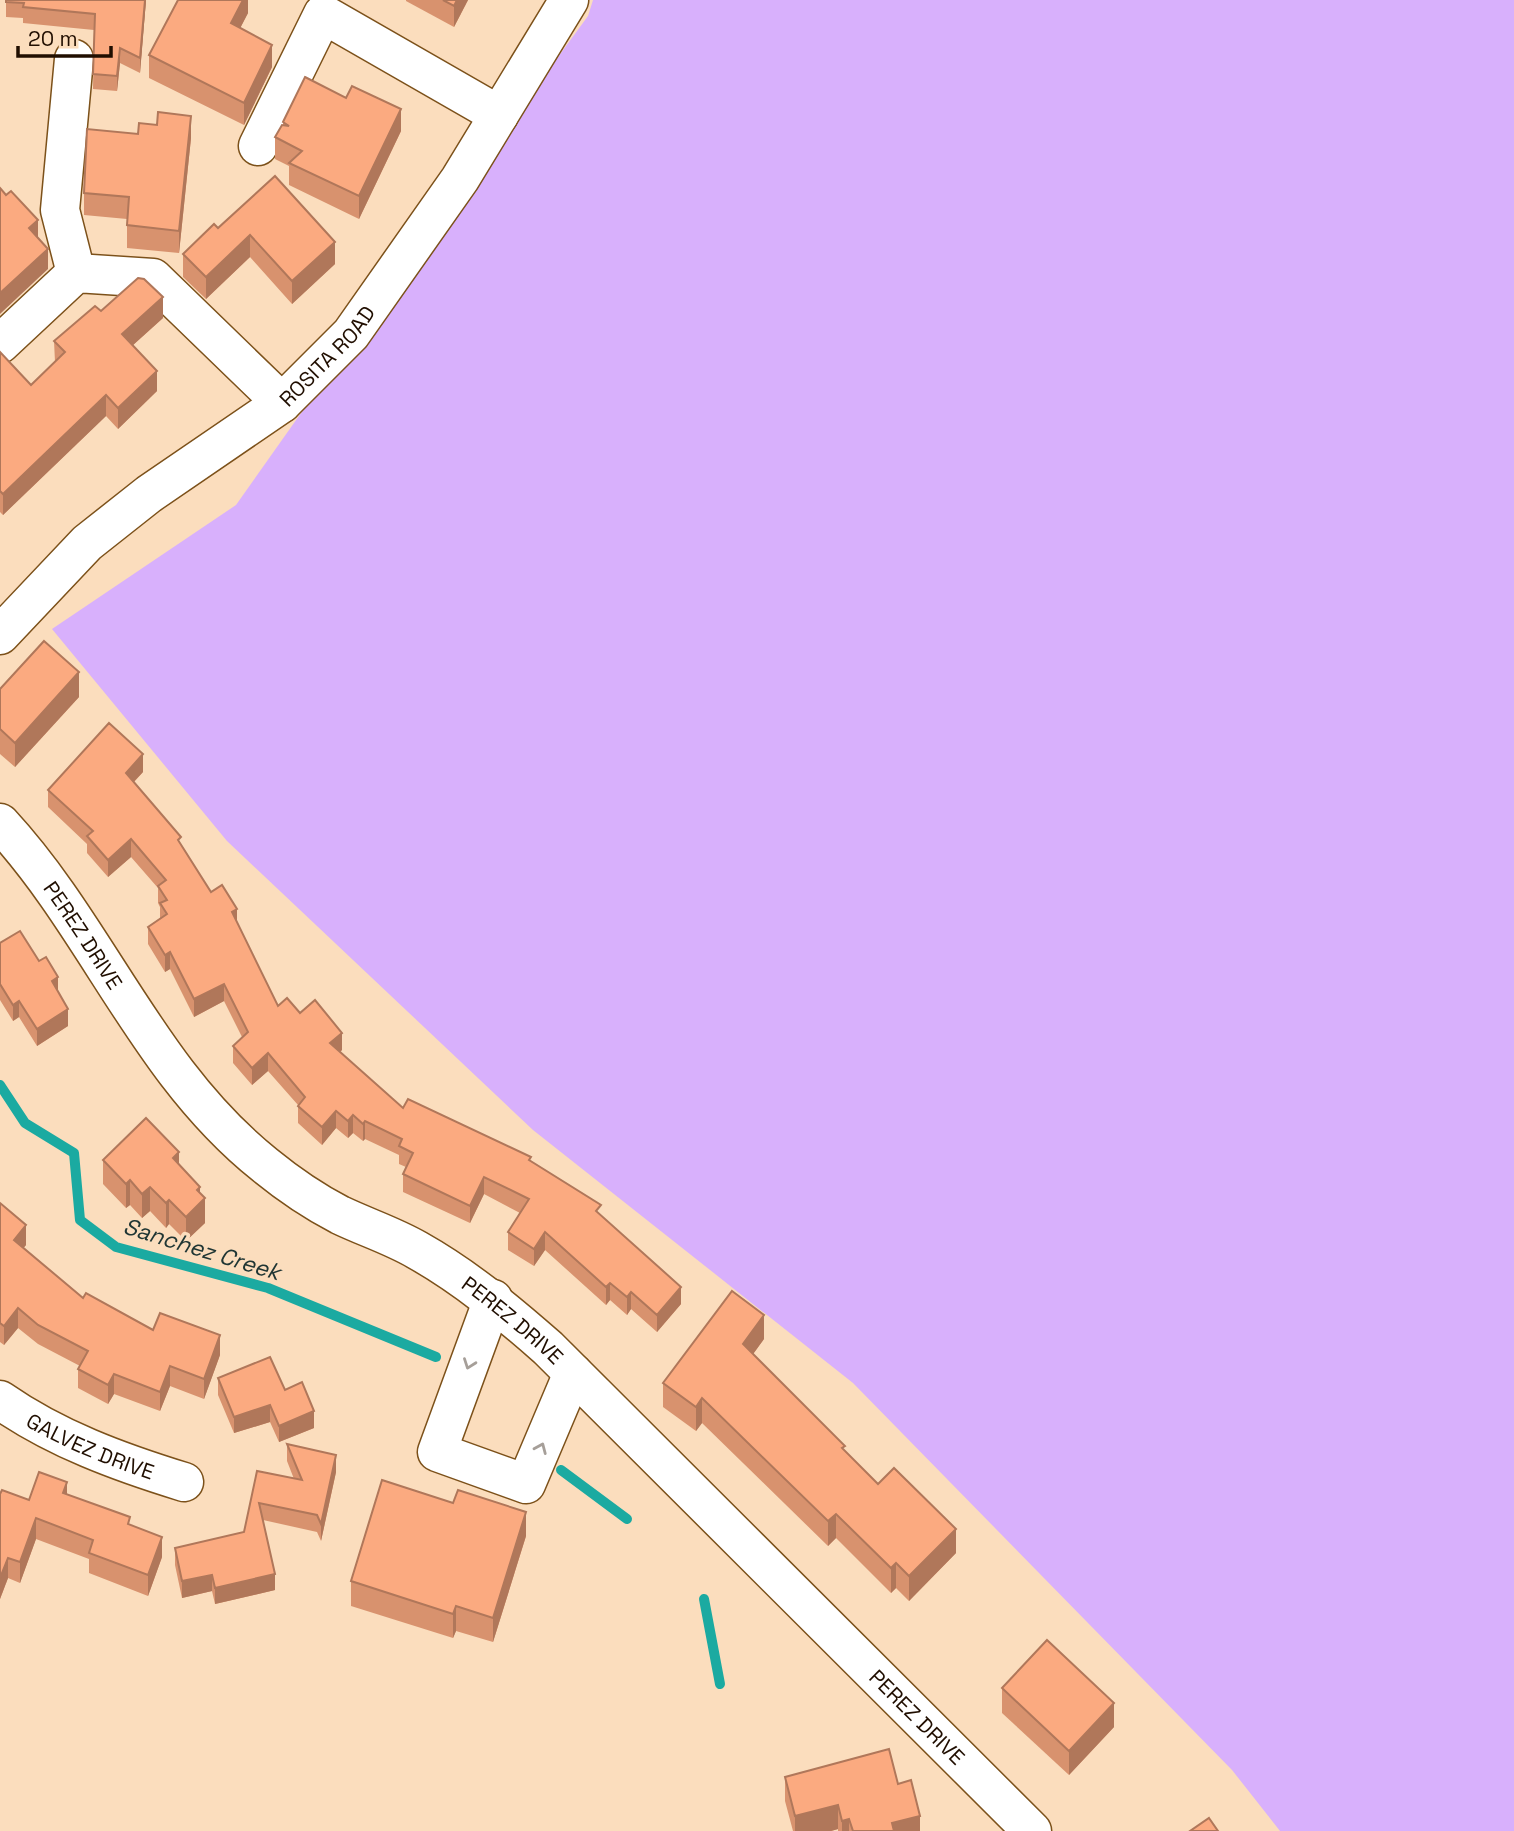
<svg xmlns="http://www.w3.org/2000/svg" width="1514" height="1831" font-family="'Space Grotesk',sans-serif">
<rect width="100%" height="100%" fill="#fbddbd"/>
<polygon fill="#d8b0fc" points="593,0 1514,0 1514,1831 1280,1831 1232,1770 853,1383 533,1130 227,841 52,629 236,505 415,252 588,16"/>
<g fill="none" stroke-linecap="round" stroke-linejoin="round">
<g stroke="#1baaa1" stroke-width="10">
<polyline points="0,1085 25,1123 74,1153 80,1220 116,1247 268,1288 436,1357"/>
<polyline points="561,1470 627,1519"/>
<polyline points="704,1599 720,1684"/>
</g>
<g stroke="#7c511a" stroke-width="41">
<g id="minor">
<polyline points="74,59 60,210 76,273"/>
<polyline points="258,146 323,14 499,115"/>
<polyline points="0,344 76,273 153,278 282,403"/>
<path id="s1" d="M 0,635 L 87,543 L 149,494 L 282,403 L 351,334 L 460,179 L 569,0"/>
<path id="s2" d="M 0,823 C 99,930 147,1071 265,1165 C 287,1183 315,1202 340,1215 C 365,1227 393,1236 417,1250 C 465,1277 507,1312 548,1348 L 1032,1831"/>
<polyline points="493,1299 437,1452 526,1484 573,1373"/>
<path id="s3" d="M 0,1400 C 56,1439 119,1462 184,1482"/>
</g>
</g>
<use href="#minor" stroke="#fff" stroke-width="38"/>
</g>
<g fill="#d8926e">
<polygon points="6,0 146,0 140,73 120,63 117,91 93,89 94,30 23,23 23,18 6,17"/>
<polygon points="248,0 248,13 240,28 272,67 244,125 149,78 149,55"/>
<polygon points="406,0 468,0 454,27 406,1"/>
<polygon points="283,122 401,131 359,219 289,185 289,166 275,159 275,137 283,125"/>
<polygon points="138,134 191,138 179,253 127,248 127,219 84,215 84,193"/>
<polygon points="275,176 335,264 292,304 250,257 206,299 183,277 183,254 218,228"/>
<polygon points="101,311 163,318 133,345 157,391 118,429 106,416 3,515 0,512 0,352 31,385 55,362 54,341"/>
<polygon points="0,689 79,697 15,767 0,754"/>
<polygon points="143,772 134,782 181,844 211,892 237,923 278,1006 300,1013 342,1050 340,1052 403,1108 531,1161 601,1215 681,1304 657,1332 631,1309 627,1315 610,1300 606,1305 545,1250 534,1266 508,1250 508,1232 520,1213 484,1194 470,1223 403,1192 403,1174 406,1167 399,1164 399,1155 365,1139 363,1141 353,1133 348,1138 336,1128 322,1145 298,1123 298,1105 268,1071 252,1085 233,1063 233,1046 242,1037 224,1001 194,1017 170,969 165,972 148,944 148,927 160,918 160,907 158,903 158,888 131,857 108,877 87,853 87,844 48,807 48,790"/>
<polygon points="0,943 39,961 58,992 68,1026 37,1046 19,1017 13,1021 0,1000"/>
<polygon points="103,1160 179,1165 200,1193 205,1223 186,1241 169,1224 166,1228 150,1211 142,1218 130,1205 126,1208 103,1184"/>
<polygon points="0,1203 26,1245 23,1248 83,1298 153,1330 220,1355 204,1399 170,1386 160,1411 114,1394 108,1404 78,1388 78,1369 80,1366 38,1344 18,1328 4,1345 0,1342"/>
<polygon points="764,1339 753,1354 845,1451 878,1484 956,1553 909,1601 896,1588 891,1593 836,1538 828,1546 702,1423 696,1431 663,1407 663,1383"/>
<polygon points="218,1378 285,1390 314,1428 279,1442 270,1422 234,1433 218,1395"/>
<polygon points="287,1444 336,1472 321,1541 317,1532 263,1520 275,1590 215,1604 212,1591 182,1598 175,1565 175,1548 244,1532 257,1471 294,1479 287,1461"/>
<polygon points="0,1494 29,1500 67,1494 130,1525 162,1557 148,1596 89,1573 89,1559 36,1539 20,1583 8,1578 0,1599"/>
<polygon points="526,1536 493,1642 456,1631 453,1638 351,1606 351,1581"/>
<polygon points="1002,1688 1114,1727 1069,1775 1002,1713"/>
<polygon points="785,1777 898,1784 920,1831 838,1831 838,1829 831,1831 793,1831 785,1801"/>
</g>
<g fill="#b0775a">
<polygon points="145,0 146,0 140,73 140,58"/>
<polygon points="243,0 248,0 248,13 231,46 231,23"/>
<polygon points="457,0 468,0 454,27 454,6"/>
<polygon points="272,45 272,67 244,125 244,103"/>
<polygon points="120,48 120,63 117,91 117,76"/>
<polygon points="401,109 401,131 359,219 359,196"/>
<polygon points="191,116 191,138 179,253 179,231"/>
<polygon points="38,220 38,241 29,228"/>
<polygon points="250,235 250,257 206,299 206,277"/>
<polygon points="335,242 335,264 292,304 292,281"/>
<polygon points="48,249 48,269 0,314 0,293"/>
<polygon points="163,297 163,318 122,355 122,334"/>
<polygon points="157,371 157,391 118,429 118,408"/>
<polygon points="106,395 106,416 3,515 3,494"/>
<polygon points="79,672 79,697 15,767 15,743"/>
<polygon points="143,754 143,772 126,790 126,773"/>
<polygon points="131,839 131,857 108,877 108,860"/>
<polygon points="237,909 237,926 232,912"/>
<polygon points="170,952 170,969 165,972 165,955"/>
<polygon points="58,977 58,994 52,981"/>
<polygon points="224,984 224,1001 194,1017 194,999"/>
<polygon points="19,1001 19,1017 13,1021 13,1005"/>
<polygon points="68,1009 68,1026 37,1046 37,1029"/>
<polygon points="342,1033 342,1050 330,1060 330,1043"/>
<polygon points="268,1053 268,1071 252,1085 252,1068"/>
<polygon points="336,1111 336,1128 322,1145 322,1127"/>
<polygon points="353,1115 353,1133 348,1138 348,1121"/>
<polygon points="365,1121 365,1139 363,1141 363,1124"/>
<polygon points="179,1152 179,1177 173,1158"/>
<polygon points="484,1177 484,1194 470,1223 470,1206"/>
<polygon points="130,1180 130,1205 126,1208 126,1184"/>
<polygon points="150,1187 150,1211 142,1218 142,1194"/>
<polygon points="200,1187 200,1203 205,1198 205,1223 186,1241 186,1217 197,1190"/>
<polygon points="169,1200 169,1224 166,1228 166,1203"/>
<polygon points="26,1225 26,1245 14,1260 14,1240"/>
<polygon points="545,1232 545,1250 534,1266 534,1249"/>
<polygon points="610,1283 610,1300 606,1305 606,1287"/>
<polygon points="681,1287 681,1304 657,1332 657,1315"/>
<polygon points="631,1292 631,1309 627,1315 627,1297"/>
<polygon points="18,1308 18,1328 4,1345 4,1326"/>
<polygon points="764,1315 764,1339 743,1368 743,1344"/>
<polygon points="220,1335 220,1355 204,1399 204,1379"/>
<polygon points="170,1366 170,1386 160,1411 160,1392"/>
<polygon points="114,1374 114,1394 108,1404 108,1385"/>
<polygon points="702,1398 702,1423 696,1431 696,1407"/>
<polygon points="270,1405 270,1422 234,1433 234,1417"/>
<polygon points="314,1411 314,1428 279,1442 279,1426"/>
<polygon points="336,1455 336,1472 321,1541 321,1524"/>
<polygon points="67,1482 67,1503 63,1493"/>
<polygon points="526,1512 526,1536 493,1642 493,1618"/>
<polygon points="836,1514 836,1538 828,1546 828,1521"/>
<polygon points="36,1518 36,1539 20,1583 20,1562"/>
<polygon points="956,1529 956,1553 909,1601 909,1576"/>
<polygon points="162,1537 162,1557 148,1596 148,1575"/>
<polygon points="8,1558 8,1578 0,1599 0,1578"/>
<polygon points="896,1563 896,1588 891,1593 891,1568"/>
<polygon points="275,1574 275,1590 215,1604 215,1588"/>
<polygon points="212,1575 212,1591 182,1598 182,1581"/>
<polygon points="456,1606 456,1631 453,1638 453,1614"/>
<polygon points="1114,1703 1114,1727 1069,1775 1069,1751"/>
<polygon points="838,1805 838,1829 831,1831 795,1831 795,1816"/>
<polygon points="920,1816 920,1831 892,1831 892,1823"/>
<polygon points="849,1819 849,1831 842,1831 842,1821"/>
</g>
<g fill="#fbaa80" stroke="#b0775a" stroke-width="2">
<polygon points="6,0 145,0 140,58 120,48 117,76 93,74 95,14 23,7 24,3 6,2"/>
<polygon points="178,0 243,0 231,23 272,45 244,103 149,55"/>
<polygon points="443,0 457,0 454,6"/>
<polygon points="305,77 346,98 352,86 401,109 359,196 289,163 302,151 275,137 282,125 289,126 283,122"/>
<polygon points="158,112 191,116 179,231 127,225 129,197 84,193 87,129 138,134 139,123 157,125"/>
<polygon points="275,176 335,242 292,281 250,235 206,277 183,254 214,224 218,228"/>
<polygon points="0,188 6,195 11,191 38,220 29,228 48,249 0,293"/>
<polygon points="138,278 144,279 163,297 122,334 157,371 118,408 106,395 3,494 0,491 0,352 31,385 65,352 54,341 95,306 101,311"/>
<polygon points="44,641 79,672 15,743 0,729 0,689"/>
<polygon points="109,723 143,754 126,773 181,837 178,840 211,892 222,885 237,909 232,912 278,1006 287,998 300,1013 315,1000 342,1033 330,1043 403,1108 408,1099 531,1157 529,1160 601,1205 596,1211 681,1287 657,1315 631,1292 627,1297 610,1283 606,1287 545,1232 534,1249 508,1232 529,1199 484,1177 470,1206 403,1174 413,1153 399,1146 402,1139 365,1121 363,1124 353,1115 348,1121 336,1111 322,1127 298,1106 305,1097 268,1053 252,1068 233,1046 248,1032 224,984 194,999 170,952 165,955 148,927 167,914 160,903 167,900 158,886 166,880 131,839 108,860 87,836 93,831 48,790"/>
<polygon points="20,931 39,961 46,957 58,977 52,981 68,1009 37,1029 19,1001 13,1005 0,984 0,943"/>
<polygon points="146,1118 179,1152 173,1158 200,1187 197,1190 205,1198 186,1217 169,1200 166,1203 150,1187 142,1194 130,1180 126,1184 103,1160"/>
<polygon points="0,1203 26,1225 14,1240 83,1298 86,1293 153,1330 160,1313 220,1335 204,1379 170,1366 160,1392 114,1374 108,1385 78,1369 88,1351 38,1325 18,1308 4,1326 0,1323"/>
<polygon points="732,1291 764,1315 743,1344 845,1446 842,1448 878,1484 894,1468 956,1529 909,1576 896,1563 891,1568 836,1514 828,1521 702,1398 696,1407 663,1383"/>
<polygon points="270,1357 285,1390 302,1382 314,1411 279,1426 270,1405 234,1417 218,1378"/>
<polygon points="287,1444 336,1455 321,1524 317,1515 259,1503 275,1574 215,1588 212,1575 182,1581 175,1548 244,1532 257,1471 302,1480"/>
<polygon points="39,1472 67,1482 63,1493 130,1517 128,1524 162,1537 148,1575 89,1553 93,1540 36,1518 20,1562 8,1558 0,1578 0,1494 2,1490 29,1500"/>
<polygon points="382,1480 453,1503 458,1490 526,1512 493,1618 456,1606 453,1614 351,1581"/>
<polygon points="1047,1640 1114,1703 1069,1751 1002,1688"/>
<polygon points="889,1749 898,1784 911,1780 920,1816 892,1823 894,1831 853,1831 849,1819 842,1821 838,1805 795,1816 785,1777"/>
<polygon points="1209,1818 1218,1831 1190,1831"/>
</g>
<defs><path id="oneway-chevron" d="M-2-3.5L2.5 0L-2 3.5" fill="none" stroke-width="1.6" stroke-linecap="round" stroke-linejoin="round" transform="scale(1.75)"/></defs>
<g stroke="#a69f99">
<use href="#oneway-chevron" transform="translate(469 1364) rotate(110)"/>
<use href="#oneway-chevron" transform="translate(541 1448) rotate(-67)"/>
</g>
<g text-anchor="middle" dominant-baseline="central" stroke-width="7" stroke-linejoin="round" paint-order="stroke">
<g font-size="21" fill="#200e00" stroke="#fbddbd">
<text stroke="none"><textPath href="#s1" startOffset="432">ROSITA ROAD</textPath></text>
<text stroke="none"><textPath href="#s2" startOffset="140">PEREZ DRIVE</textPath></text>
<text stroke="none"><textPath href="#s2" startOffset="728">PEREZ DRIVE</textPath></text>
<text stroke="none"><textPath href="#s3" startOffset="102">GALVEZ DRIVE</textPath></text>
<text stroke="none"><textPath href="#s2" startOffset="1295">PEREZ DRIVE</textPath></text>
</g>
<g font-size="23" font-style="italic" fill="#203634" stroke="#fbddbd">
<text transform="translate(202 1249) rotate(17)">Sanchez Creek</text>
</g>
</g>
<path d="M18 46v10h93v-10" fill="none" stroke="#200e00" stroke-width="3.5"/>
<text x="28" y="46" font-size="21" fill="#200e00" stroke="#fbddbd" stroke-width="5" paint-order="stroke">20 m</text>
</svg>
